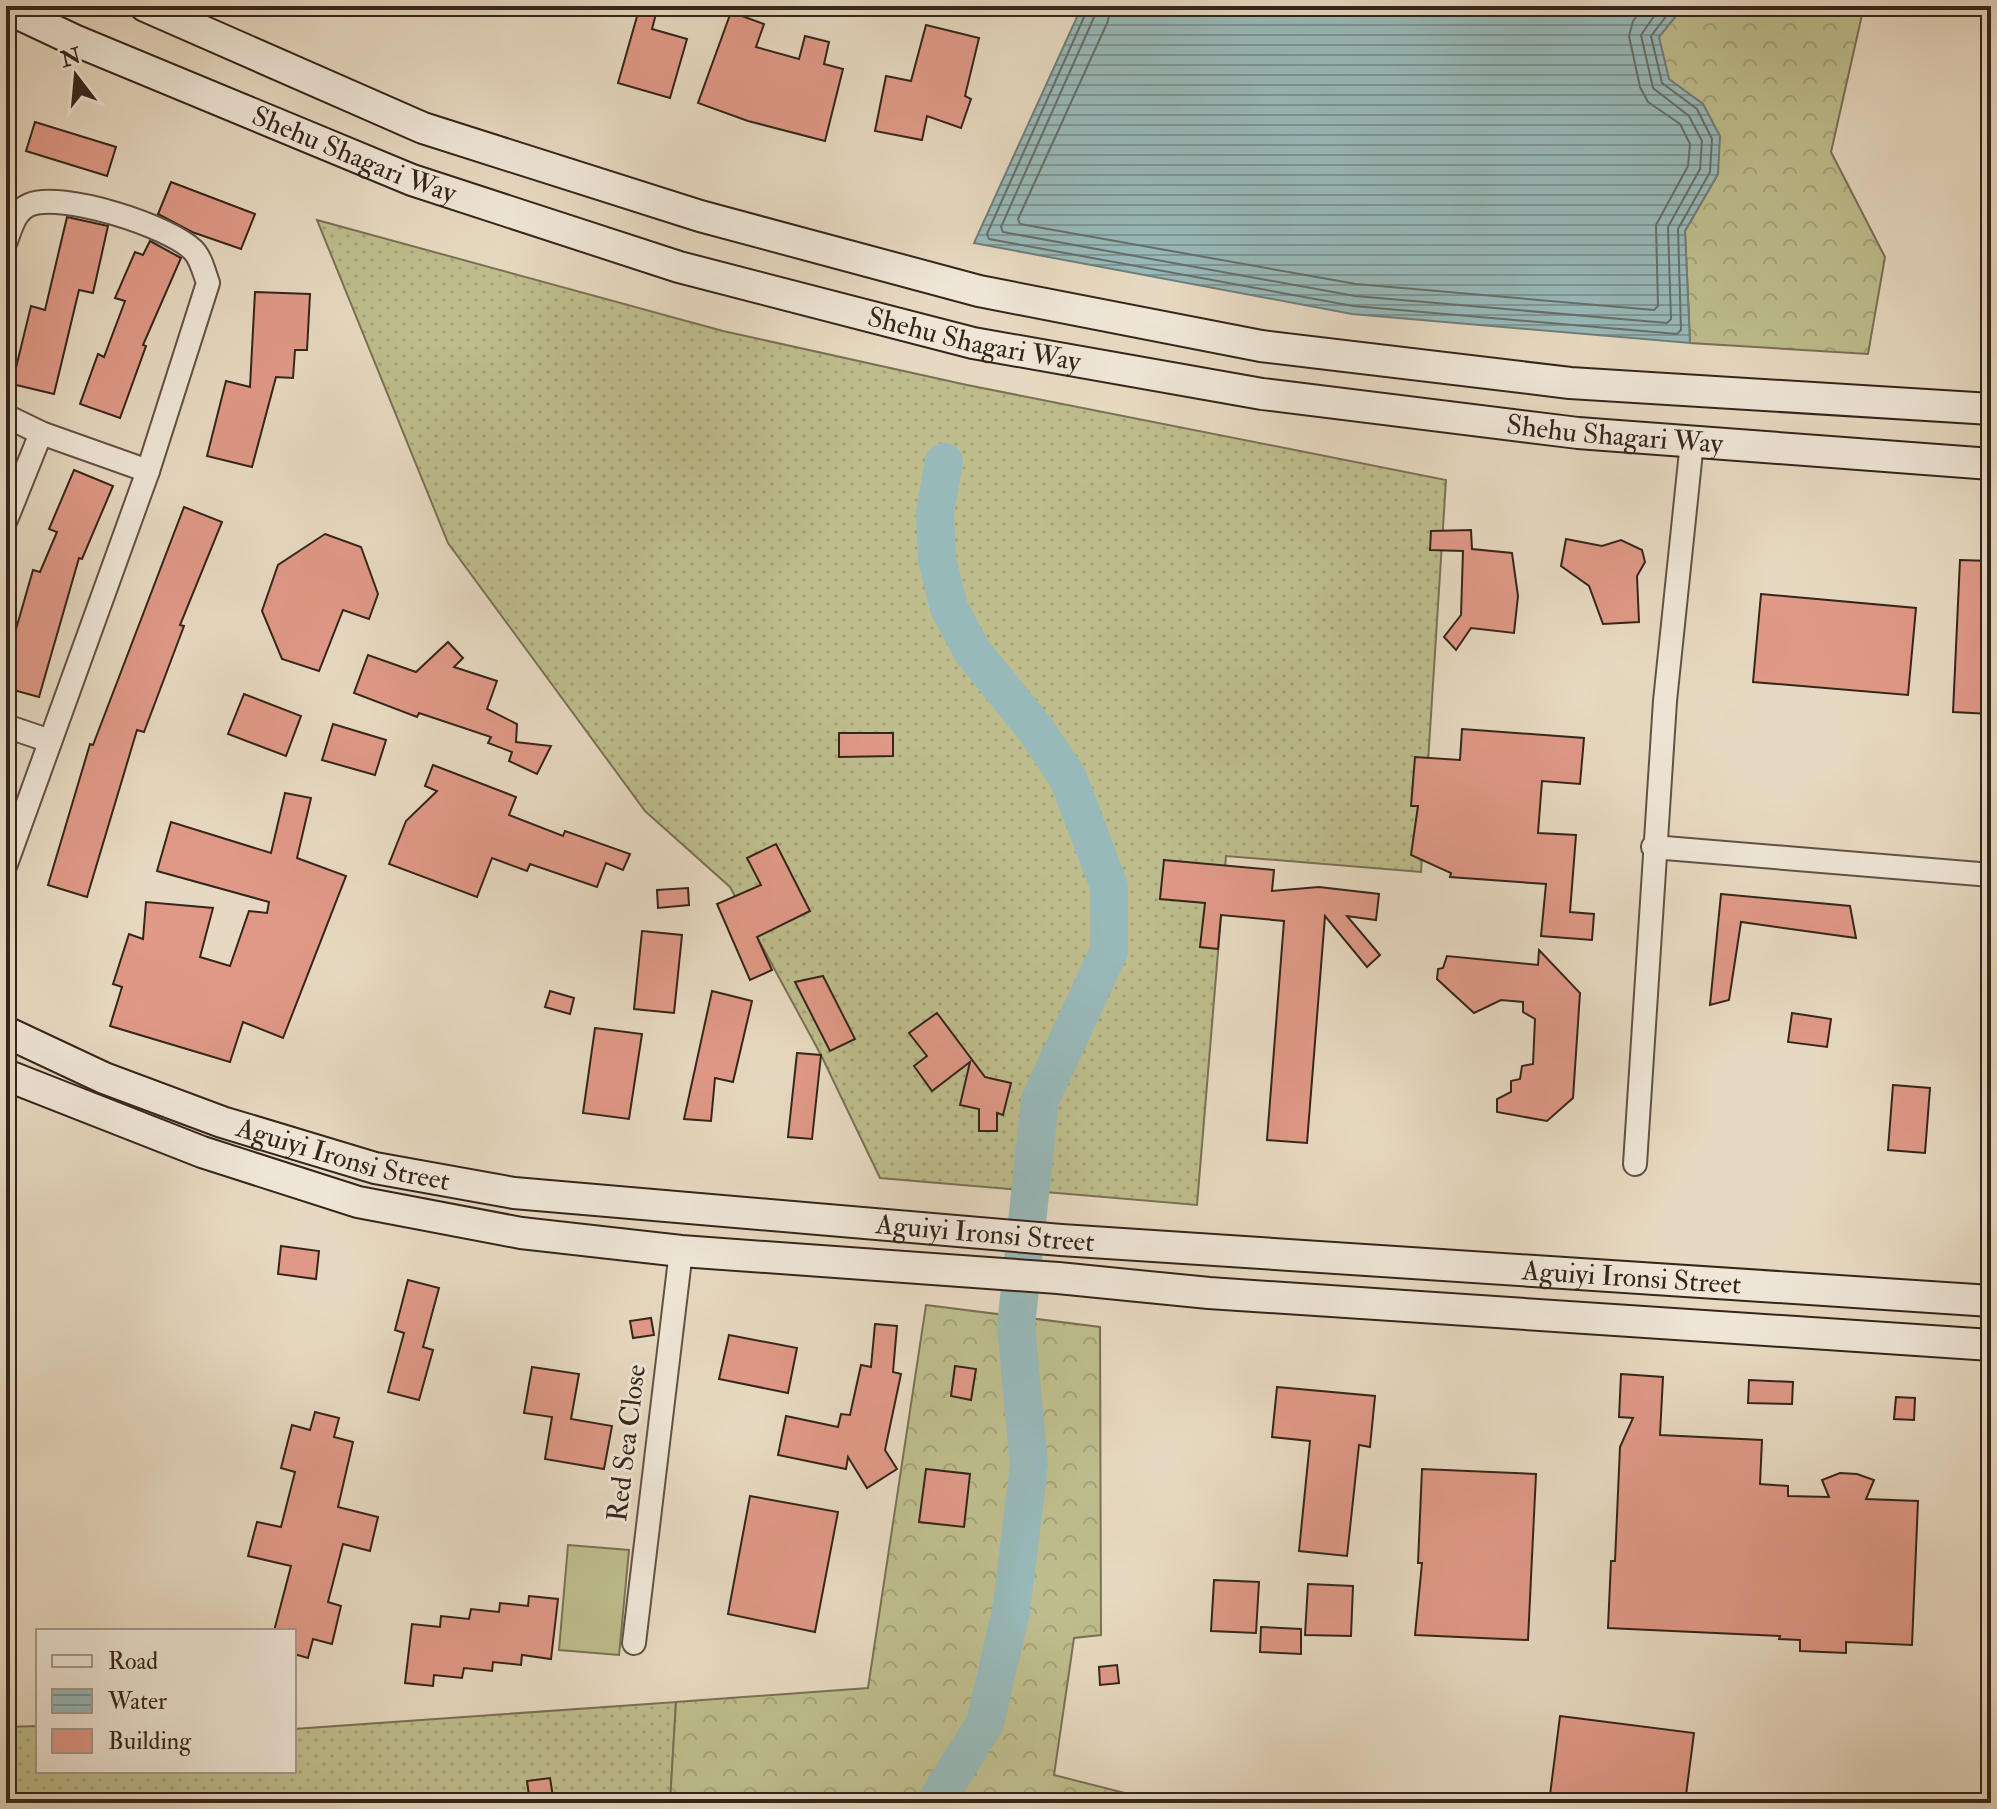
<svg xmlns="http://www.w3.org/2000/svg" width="1997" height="1809" font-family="'IM FELL Double Pica',serif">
<defs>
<pattern id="grass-dots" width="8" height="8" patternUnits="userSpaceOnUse" patternTransform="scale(2)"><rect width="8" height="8" fill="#bebd8d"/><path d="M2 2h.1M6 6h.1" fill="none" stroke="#a4a279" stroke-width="1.8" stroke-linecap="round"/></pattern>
<pattern id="forest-crowns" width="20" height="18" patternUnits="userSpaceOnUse" patternTransform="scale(2)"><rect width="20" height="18" fill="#bebd8d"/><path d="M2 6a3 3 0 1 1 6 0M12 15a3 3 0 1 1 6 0" fill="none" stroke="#a4a279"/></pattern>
<pattern id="water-rules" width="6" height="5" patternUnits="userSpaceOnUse" patternTransform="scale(2)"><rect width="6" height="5" fill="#98b9b9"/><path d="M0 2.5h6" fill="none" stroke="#7d9696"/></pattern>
</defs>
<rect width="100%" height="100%" fill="#e7d9c1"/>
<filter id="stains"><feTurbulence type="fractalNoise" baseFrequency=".0025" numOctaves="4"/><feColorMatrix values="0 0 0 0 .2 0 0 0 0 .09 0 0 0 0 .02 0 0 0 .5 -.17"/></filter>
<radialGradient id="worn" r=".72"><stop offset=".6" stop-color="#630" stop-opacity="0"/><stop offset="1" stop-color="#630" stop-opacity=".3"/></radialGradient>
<g fill="url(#grass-dots)" stroke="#7a7154" stroke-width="2">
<polygon points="317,220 723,331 967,385 1446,480 1421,872 1226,856 1197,1205 880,1178 821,1055 730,887 645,811 448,543"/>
<polygon points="676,1702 670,1803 6,1803 6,1727 38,1726 38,1771 294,1771 294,1729"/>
</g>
<g fill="url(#forest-crowns)" stroke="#7a7154" stroke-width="2">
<polygon points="1684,6 1864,6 1831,152 1885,257 1868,354 1690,343 1685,231 1718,174 1703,104 1669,80 1658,37"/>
<polygon points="926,1305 1100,1327 1101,1635 1074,1638 1054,1775 1164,1803 670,1803 676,1702 868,1688"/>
</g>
<polygon fill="#bebd8d" stroke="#7a7154" stroke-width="2" points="568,1545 629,1550 619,1655 559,1650"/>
<polygon fill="url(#water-rules)" stroke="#707e7a" stroke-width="2" points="1082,6 1684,6 1659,37 1669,79 1703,104 1720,136 1718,174 1685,231 1690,343 1352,314 974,243"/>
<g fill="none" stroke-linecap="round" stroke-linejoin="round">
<g stroke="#666f6a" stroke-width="2">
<polyline points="1089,6 987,234 989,239 1353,306 1677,334 1681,330 1678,229 1710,172 1712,139 1697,109 1662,83 1651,36 1674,6"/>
<polyline points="1099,6 1001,227 1003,232 1355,296 1667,323 1671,319 1668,227 1700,169 1702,141 1689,116 1653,88 1641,35 1661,6"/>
<polyline points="1111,6 1108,21 1018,219 1020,224 1356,284 1654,310 1658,306 1656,225 1688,166 1690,144 1680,124 1648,102 1640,87 1629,36 1633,21 1645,6"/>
</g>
<polyline stroke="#98b9b9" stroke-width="38" points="935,1803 985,1723 1011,1611 1029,1465 1016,1326 1040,1100 1109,951 1109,886 1068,778 1036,730 972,651 949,608 937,559 935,512 944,462"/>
</g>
<g fill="#e09987" stroke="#35251b" stroke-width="2">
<polygon points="640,6 658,6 652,29 687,39 670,98 618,83"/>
<polygon points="731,12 764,24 756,47 799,59 805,36 829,42 824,64 843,69 825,141 748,121 698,103"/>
<polygon points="926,25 979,38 965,96 971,99 961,128 927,116 922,140 875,131 886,76 911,81"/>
<polygon points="35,122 116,147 107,176 26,151"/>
<polygon points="171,182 255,214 241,249 192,232 158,214"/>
<polygon points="67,217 108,226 93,293 79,290 54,394 12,384 31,306 45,310"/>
<polygon points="150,241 181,258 143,345 146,346 120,418 80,404 98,354 104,357 125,301 115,298 135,252 143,255"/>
<polygon points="255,292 310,294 307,350 295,350 293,378 276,377 252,467 207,456 226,381 250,387"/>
<polygon points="74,470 113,486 82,559 79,558 39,697 6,688 6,664 33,570 40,572 57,532 49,529"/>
<polygon points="184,507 222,522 180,625 184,626 144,732 137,730 87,897 48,885 90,744 93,745"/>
<polygon points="1471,530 1472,549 1512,553 1518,596 1514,633 1471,628 1456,650 1444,637 1461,615 1463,551 1430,550 1431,531"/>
<polygon points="325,534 361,547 378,594 369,619 343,610 319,671 282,659 262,611 278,565"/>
<polygon points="1566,539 1602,546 1621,540 1642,550 1645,562 1637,576 1639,622 1603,624 1589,586 1561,566"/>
<polygon points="1960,560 1991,561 1991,714 1953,712"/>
<polygon points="1761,594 1916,608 1908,695 1753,682"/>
<polygon points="448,642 463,658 454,667 497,681 487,709 517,724 516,742 551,746 537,774 509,761 512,752 488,743 491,737 419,713 417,717 354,693 368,655 416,672"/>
<polygon points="244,694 301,716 286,756 228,734"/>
<polygon points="333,724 386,740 375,775 322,760"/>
<polygon points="1462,729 1584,738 1580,784 1542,781 1538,833 1576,835 1570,912 1594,914 1592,940 1541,936 1546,884 1450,877 1451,873 1411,855 1418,806 1411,806 1415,757 1460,760"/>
<polygon points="839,733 893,733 893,756 839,757"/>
<polygon points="433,765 516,797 509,815 563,836 565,831 630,854 623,870 606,863 597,887 530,864 527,871 492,858 477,897 389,864 406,821 437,791 425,786"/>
<polygon points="285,793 311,798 297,858 346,876 283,1038 243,1022 230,1062 110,1026 122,987 113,984 129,934 143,939 146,902 213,908 200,957 230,966 249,911 267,913 269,902 157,871 171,822 271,853"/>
<polygon points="776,844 810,911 757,937 772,970 750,980 717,904 761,885 747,858"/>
<polygon points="1164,860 1274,870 1272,891 1319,887 1379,894 1376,920 1347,916 1380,955 1367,967 1325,916 1307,1143 1267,1140 1284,921 1221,915 1218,949 1200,947 1205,903 1160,899"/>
<polygon points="688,888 689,905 658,908 657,890"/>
<polygon points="1721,894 1850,906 1856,938 1741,922 1729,1000 1710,1005"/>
<polygon points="642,931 682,935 674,1013 634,1009"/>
<polygon points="1539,950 1580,993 1573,1098 1547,1121 1497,1112 1497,1099 1511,1092 1511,1081 1520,1079 1522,1066 1533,1064 1535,1019 1523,1012 1523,1002 1501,1000 1474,1013 1437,979 1438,969 1443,968 1447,956 1538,965"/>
<polygon points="823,976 855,1039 830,1051 795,982"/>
<polygon points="550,991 574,998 570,1014 545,1007"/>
<polygon points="712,991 752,1001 733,1082 715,1078 711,1121 684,1119"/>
<polygon points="937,1013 985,1077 1011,1083 1003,1115 997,1113 997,1131 979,1131 979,1109 960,1105 970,1062 932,1091 914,1066 927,1056 909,1033"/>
<polygon points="1792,1013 1831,1019 1827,1047 1788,1042"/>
<polygon points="595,1028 642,1034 629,1119 583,1113"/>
<polygon points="797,1053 821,1055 812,1139 788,1137"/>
<polygon points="1893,1085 1930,1088 1925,1153 1888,1150"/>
<polygon points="281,1246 319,1251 316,1279 278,1274"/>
<polygon points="408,1280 439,1288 423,1347 433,1350 419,1400 388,1392 404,1333 395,1330"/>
<polygon points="651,1318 654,1335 633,1338 630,1321"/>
<polygon points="875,1324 897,1326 893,1372 901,1374 885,1450 897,1469 867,1488 848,1457 846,1469 778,1455 786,1416 838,1427 841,1414 850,1415 861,1365 871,1367"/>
<polygon points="729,1335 797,1348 788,1393 719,1379"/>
<polygon points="955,1366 976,1369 971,1400 951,1396"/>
<polygon points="532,1367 579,1374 571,1419 612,1426 604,1469 545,1459 552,1417 524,1413"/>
<polygon points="1621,1374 1663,1377 1660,1435 1762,1440 1760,1484 1788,1486 1788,1496 1829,1497 1822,1480 1840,1473 1857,1474 1874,1480 1866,1499 1918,1501 1912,1645 1846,1642 1846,1653 1800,1651 1800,1640 1779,1639 1780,1636 1608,1628 1611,1561 1615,1561 1620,1447 1633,1418 1619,1417"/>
<polygon points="1749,1380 1793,1382 1792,1404 1748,1403"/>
<polygon points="1277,1387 1375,1396 1370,1447 1359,1445 1347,1556 1299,1551 1310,1441 1272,1437"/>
<polygon points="1896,1397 1915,1398 1914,1420 1894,1419"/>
<polygon points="315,1412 339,1418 334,1437 353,1442 338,1507 378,1517 370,1551 343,1544 328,1602 341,1606 332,1644 313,1639 308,1658 294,1654 294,1631 274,1631 291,1566 248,1556 257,1522 281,1527 295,1472 281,1468 292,1425 310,1430"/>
<polygon points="926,1469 970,1474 964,1527 919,1522"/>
<polygon points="1422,1469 1536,1474 1528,1640 1415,1635 1422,1563 1418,1563"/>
<polygon points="750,1496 838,1512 815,1632 728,1614"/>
<polygon points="1214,1580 1259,1582 1256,1633 1211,1631"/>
<polygon points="1308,1584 1353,1586 1351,1636 1305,1635"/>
<polygon points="529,1596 558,1599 551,1659 522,1655 521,1665 493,1662 492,1671 464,1668 462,1678 434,1675 433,1686 405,1683 412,1624 440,1627 441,1616 469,1619 471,1609 499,1612 500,1603 528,1606"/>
<polygon points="1261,1627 1301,1629 1301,1654 1260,1652"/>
<polygon points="1117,1665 1119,1683 1100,1685 1099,1667"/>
<polygon points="1560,1716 1694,1733 1685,1803 1549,1803"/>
<polygon points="550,1778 554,1803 530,1803 527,1781"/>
</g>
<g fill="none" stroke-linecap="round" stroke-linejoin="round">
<g stroke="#625244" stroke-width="26">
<g id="street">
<path d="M 6,241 C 11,228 15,211 29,205 C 61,191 169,226 193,250 C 201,258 204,272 208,283 L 148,471 L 6,864"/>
<polyline points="6,416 41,433 148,471"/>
<polyline points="6,520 41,433"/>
<polyline points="6,726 50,741"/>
<polyline points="1653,847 1991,875"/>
<polyline points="1635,1164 1665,701 1692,442"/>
<polyline points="634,1643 681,1251"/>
</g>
</g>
<g stroke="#35251b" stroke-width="34">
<g id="secondary">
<polyline points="145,6 423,128 700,216 979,291 1261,346 1570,383 1991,409"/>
<path id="s1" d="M 6,8 L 74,40 L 412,180 L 679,267 L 973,343 L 1262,394 L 1578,433 L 1991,464"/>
<path id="s2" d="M 6,1032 L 104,1078 L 222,1122 L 375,1168 L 514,1193 L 1061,1240 L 1991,1301"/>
<polyline points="6,1075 202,1152 358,1202 521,1233 681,1251 1058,1278 1209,1293 1991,1345"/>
</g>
</g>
<use href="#street" stroke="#efe6d7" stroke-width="22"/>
<use href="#secondary" stroke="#efe6d7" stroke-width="30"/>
</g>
<g text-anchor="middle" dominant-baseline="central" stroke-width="6" stroke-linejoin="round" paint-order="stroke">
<g font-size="28" fill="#35251b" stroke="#efe6d7">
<text stroke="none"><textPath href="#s1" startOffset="378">Shehu Shagari Way</textPath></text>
<text stroke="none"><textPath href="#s1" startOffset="1026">Shehu Shagari Way</textPath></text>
<text stroke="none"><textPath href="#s1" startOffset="1674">Shehu Shagari Way</textPath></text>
<text stroke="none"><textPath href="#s2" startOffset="360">Aguiyi Ironsi Street</textPath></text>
<text stroke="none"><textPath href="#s2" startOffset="1008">Aguiyi Ironsi Street</textPath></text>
<text stroke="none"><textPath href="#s2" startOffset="1656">Aguiyi Ironsi Street</textPath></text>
<text transform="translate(627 1443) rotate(-83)">Red Sea Close</text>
</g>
</g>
<rect width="1997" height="1809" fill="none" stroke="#e7d9c1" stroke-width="32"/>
<rect x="8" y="8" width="1981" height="1793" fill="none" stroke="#35251b" stroke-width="4"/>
<rect x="16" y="16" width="1965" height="1777" fill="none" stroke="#35251b" stroke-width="2"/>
<rect x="36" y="1629" width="260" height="144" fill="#efe6d7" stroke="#a5998c" stroke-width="2"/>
<rect x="52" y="1655" width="40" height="12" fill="#efe6d7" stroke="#a5998c" stroke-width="2"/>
<text x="108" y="1669" font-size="24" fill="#35251b">Road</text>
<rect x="52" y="1689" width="40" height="24" fill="url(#water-rules)" stroke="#a5998c" stroke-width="2"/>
<text x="108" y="1709" font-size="24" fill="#35251b">Water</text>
<rect x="52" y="1729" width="40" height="24" fill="#e09987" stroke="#a5998c" stroke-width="2"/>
<text x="108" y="1749" font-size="24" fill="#35251b">Building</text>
<g transform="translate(76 76) rotate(344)" stroke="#efe6d7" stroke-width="6" paint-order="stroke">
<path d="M0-6L14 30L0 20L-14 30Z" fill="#35251b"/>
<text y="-12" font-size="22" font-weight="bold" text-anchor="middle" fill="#35251b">N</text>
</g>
<rect width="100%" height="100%" filter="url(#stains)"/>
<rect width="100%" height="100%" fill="url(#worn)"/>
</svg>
